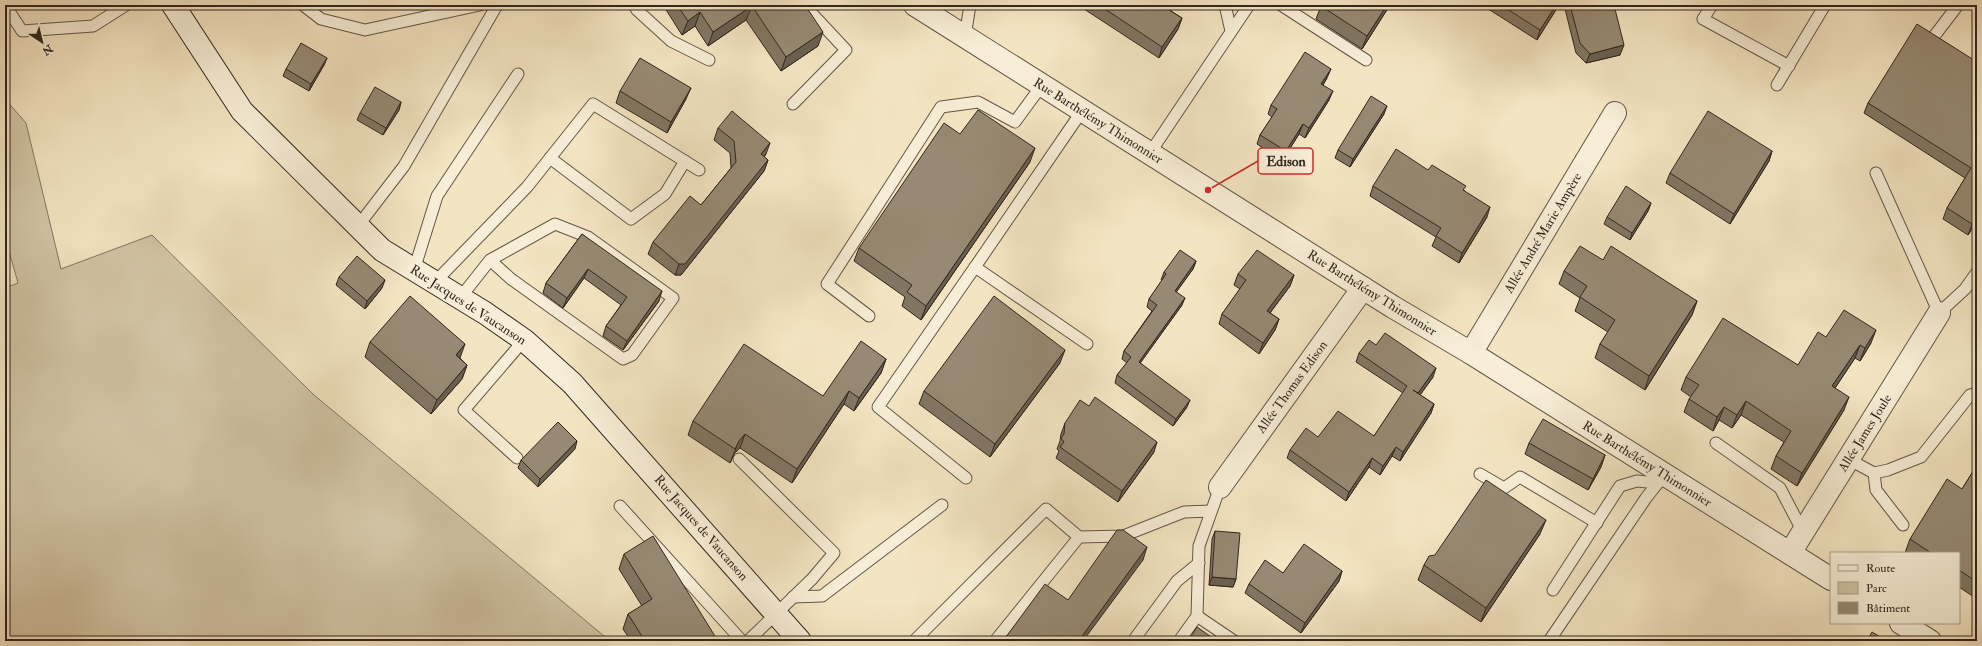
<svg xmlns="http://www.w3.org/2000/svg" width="1982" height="646" font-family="'IM FELL Double Pica',serif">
<rect width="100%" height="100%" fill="#f4e5c2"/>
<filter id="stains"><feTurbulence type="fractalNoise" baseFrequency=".005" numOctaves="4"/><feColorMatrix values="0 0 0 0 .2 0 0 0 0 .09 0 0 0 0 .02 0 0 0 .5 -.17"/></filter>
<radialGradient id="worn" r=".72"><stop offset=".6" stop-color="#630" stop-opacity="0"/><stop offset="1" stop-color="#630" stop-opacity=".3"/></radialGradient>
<polygon fill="#d3c5a6" stroke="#827662" points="5,99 26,123 61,269 152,235 314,395 610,641 5,641 5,288 18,283 5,237"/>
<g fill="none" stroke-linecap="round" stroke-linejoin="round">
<g stroke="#625647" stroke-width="13">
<g id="lane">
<polyline points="5,5 22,31 93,26 126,5"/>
<polyline points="303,5 321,19 365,30 480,5"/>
<polyline points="634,5 637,10 671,41 709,60"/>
<polyline points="1225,5 1231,31"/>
<polyline points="1281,5 1366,60"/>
<polyline points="1712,5 1703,19 1789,66"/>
<polyline points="965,37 970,5"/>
<polyline points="1932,39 1958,5"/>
<polyline points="1777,85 1825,5"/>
<polyline points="793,104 846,50 804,5"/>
<polyline points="1082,111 975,267 1087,344"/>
<polyline points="1150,153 1249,5"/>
<polyline points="550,158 631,219 665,194 685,161"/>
<polyline points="1876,173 1939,313 1965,289 1977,272"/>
<polyline points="358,226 404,166 497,5"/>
<polyline points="414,270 437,196 518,74"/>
<polyline points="435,282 527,187 593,104 699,170"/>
<polyline points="460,298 490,260 511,279 623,359 632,355 673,298 588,237 555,224 490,260"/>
<polyline points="869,316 827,284 941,107 978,102 1015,122 1042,85"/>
<polyline points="1716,443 1780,488 1803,532"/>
<polyline points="517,458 464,410 524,340"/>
<polyline points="739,459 834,553 812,579 748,641"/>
<polyline points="1848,459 1874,473 1876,490 1903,525"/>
<polyline points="1874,473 1888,470 1921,457 1970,395 1977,393"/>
<polyline points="1480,474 1504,488 1520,477 1597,523"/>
<polyline points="966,478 878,407 975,267"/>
<polyline points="620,506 742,641"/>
<polyline points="1553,590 1620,486 1637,481 1658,483"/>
<polyline points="793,597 822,596 942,505"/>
<polyline points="1197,616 1234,641"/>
<polyline points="914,641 1046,509 1079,537 1123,536 1184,512 1211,511"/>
<polyline points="995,641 1079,537"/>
<polyline points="1133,641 1177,581 1199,563"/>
<polyline points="1179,641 1197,616 1199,546 1220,487"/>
<polyline points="1549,641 1646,498 1664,475"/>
</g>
</g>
<g stroke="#625647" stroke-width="24">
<g id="street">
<polyline points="915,5 1393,307 1471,353 1831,579"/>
<polyline points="1471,353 1615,113"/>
<polyline points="1220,487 1363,288"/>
<polyline points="1790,553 1939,313"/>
<polyline points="1901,623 1930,641"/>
</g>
</g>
<g stroke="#32261e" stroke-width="24">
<polyline id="secondary" points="173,5 242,111 382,250 485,313 524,340 572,383 800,641"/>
</g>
<use href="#lane" stroke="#f8eed7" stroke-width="11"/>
<use href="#street" stroke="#f8eed7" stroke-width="22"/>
<use href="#secondary" stroke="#f8eed7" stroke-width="22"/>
</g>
<g fill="#827663" stroke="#32261e">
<polygon points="19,5 28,5 21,9"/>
<polygon points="663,5 805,5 818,46 781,71 746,20 708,46 695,26 682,35"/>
<polygon points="1086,5 1173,5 1171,11 1182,18 1178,29 1159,58 1084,9"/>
<polygon points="1390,5 1362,49 1316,19 1321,6"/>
<polygon points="1482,5 1559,5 1537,40"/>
<polygon points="1564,5 1595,5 1620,55 1586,63 1576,53"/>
<polygon points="327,58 324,65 309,91 283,76 286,69"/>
<polygon points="1977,62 1977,221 1968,235 1943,219 1947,208 1965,178 1864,113 1868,103"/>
<polygon points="1327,78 1323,85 1329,100 1305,138 1299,134 1282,161 1257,144 1260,135 1272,117 1268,114 1271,105"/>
<polygon points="620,91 686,99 667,133 616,103"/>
<polygon points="401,102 399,110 383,135 357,120 360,113"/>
<polygon points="1384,114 1350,167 1335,158 1338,150"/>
<polygon points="718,128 766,154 764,157 768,160 764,171 681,275 675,275 648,254 653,242 701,205 731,168 730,153 714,140"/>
<polygon points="1772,151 1769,161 1730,224 1666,183 1670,173"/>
<polygon points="1030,162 921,320 902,306 905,297 854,261 859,248"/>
<polygon points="1428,170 1464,190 1487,217 1459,263 1432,246 1436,237 1370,196 1373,186"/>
<polygon points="1651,203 1648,211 1630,240 1604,224 1607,217"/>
<polygon points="582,234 659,301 623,350 603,336 606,326 621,305 584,278 563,308 543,293 546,283"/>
<polygon points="1603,260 1697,301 1692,315 1645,390 1595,358 1600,344 1608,332 1575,311 1580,298 1559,284 1564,271"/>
<polygon points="1196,261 1193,269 1176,292 1182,305 1140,363 1187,407 1173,426 1115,383 1117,375 1127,363 1122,359 1124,351 1152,311 1147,307 1149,299 1162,281 1161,280 1164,272"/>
<polygon points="1238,274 1294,275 1290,286 1270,313 1279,319 1275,330 1259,354 1219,324 1222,314 1240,289 1234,285"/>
<polygon points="339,277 382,288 365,309 336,285"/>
<polygon points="1826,337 1871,343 1860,361 1855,358 1835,388 1844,410 1797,486 1771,469 1776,456 1784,442 1741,415 1732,428 1719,420 1713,431 1684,412 1689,399 1691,397 1681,390 1686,377 1798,365"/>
<polygon points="370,342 460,358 467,365 462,379 431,414 365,357"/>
<polygon points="1376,345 1433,377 1420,395 1434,404 1431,413 1400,461 1392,456 1380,475 1369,467 1346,501 1287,458 1290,450 1318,437 1374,436 1403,393 1356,362 1359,353"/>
<polygon points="886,359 881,373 854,411 844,404 792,483 740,448 734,454 730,463 688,435 693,421 823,396"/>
<polygon points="1060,363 990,457 919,404 924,391"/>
<polygon points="1065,423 1154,452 1118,502 1056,458 1059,451 1057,449 1060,441 1061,434"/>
<polygon points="1529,443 1605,455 1601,467 1588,490 1525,454"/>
<polygon points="575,449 538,487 518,468 521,460"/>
<polygon points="1977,465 1977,599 1959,587 1959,553 1905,553 1910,539 1962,489"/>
<polygon points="1215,531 1236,579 1233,587 1209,585 1212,539"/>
<polygon points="1540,534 1481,622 1418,580 1424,565"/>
<polygon points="624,554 718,641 631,641 623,629 628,614 642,606 619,569"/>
<polygon points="1342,571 1339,581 1301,633 1245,593 1249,584 1283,573"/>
</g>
<g fill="#6a6050" stroke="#32261e">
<polygon points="23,5 28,5 21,9"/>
<polygon points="1172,5 1173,5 1170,12 1169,10"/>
<polygon points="1387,5 1390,5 1362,49 1367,36"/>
<polygon points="1556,5 1559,5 1537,40 1540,30"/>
<polygon points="752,6 746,20 708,46 713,32"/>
<polygon points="700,12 695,26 682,35 688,21"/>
<polygon points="1182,18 1178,29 1159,58 1162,47"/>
<polygon points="823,32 818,46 781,71 786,57"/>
<polygon points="1624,45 1620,55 1586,63 1590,54"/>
<polygon points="327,58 324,65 309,91 311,84"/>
<polygon points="1331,69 1327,78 1318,93 1321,84"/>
<polygon points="691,88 686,99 667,133 671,122"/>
<polygon points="1333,91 1329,100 1305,138 1309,128"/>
<polygon points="401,102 399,110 383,135 386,128"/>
<polygon points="1387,106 1384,114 1350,167 1353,159"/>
<polygon points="1303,124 1299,134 1282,161 1286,151"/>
<polygon points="770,143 766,154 757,166 761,154"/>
<polygon points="1035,148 1030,162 921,320 926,306"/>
<polygon points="1772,151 1769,161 1730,224 1734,214"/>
<polygon points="768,160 764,171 681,275 675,275 679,264"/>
<polygon points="1651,203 1648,211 1630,240 1632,233"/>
<polygon points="1490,207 1487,217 1459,263 1462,253"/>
<polygon points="1977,217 1977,221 1968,235 1972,224"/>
<polygon points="1196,261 1193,269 1172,298 1175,291"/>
<polygon points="588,269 584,278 563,308 567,298"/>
<polygon points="1294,275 1290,286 1263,322 1267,311"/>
<polygon points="385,280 382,288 365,309 367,301"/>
<polygon points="662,291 659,301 623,350 627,341"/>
<polygon points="1185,298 1182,305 1136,369 1139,362"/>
<polygon points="1697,301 1692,315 1645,390 1649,376"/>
<polygon points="1279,319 1275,330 1259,354 1263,343"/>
<polygon points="1876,330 1871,343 1860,361 1865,348"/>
<polygon points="465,344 460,358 456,355"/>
<polygon points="1860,345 1855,358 1827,400 1832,386"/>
<polygon points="1065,350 1060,363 990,457 995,444"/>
<polygon points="886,359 881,373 854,411 859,398"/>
<polygon points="467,365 462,379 431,414 437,400"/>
<polygon points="1436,368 1433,377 1415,402 1418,393"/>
<polygon points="849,391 844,404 792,483 797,469"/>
<polygon points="1849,397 1844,410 1797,486 1802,473"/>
<polygon points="1190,400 1187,407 1173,426 1176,419"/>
<polygon points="1746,401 1741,415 1732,428 1737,415"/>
<polygon points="1434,404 1431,413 1400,461 1403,452"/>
<polygon points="1724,407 1719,420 1713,431 1717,417"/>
<polygon points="745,434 740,448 734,454 730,463 739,441"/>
<polygon points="577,441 575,449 538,487 540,479"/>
<polygon points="1157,442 1154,452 1118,502 1122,491"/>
<polygon points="1396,447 1392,456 1380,475 1383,466"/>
<polygon points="1605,455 1601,467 1588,490 1593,479"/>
<polygon points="1372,458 1369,467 1346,501 1349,492"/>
<polygon points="1546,520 1540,534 1481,622 1486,608"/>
<polygon points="1147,547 1143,560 1083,641 1080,639"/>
<polygon points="1342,571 1339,581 1301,633 1305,623"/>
<polygon points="1212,577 1236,579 1233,587 1209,585"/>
</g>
<g fill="#978973" stroke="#32261e">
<polygon points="677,5 805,5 823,32 786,57 752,6 713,32 700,12 688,21"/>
<polygon points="1099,5 1172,5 1169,10 1182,18 1162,47"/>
<polygon points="1321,5 1387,5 1367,36 1321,6"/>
<polygon points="1501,5 1556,5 1540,30"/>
<polygon points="1570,5 1595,5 1596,6 1601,5 1614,5 1624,45 1590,54 1580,43"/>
<polygon points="1917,24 1977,62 1977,217 1972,224 1947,208 1971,168 1868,103"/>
<polygon points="301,43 327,58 311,84 286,69"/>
<polygon points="1305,52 1331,69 1321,84 1333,91 1309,128 1303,124 1286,151 1260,135 1277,109 1271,105"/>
<polygon points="640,58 691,88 671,122 620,91"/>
<polygon points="375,87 401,102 386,128 360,113"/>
<polygon points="1371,96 1387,106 1353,159 1338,150"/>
<polygon points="978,110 1035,148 926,306 907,292 912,285 859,248 944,123 960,134"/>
<polygon points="732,111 770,143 761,154 768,160 685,264 679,264 653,242 690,196 701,205 736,162 734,141 718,128"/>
<polygon points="1708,111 1772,151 1734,214 1670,173"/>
<polygon points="1396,149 1428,170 1432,165 1466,186 1463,190 1490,207 1462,253 1436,236 1441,228 1373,186"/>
<polygon points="1626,186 1651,203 1632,233 1607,217"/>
<polygon points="582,234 662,291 627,341 606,326 627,297 588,269 567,298 546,283"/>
<polygon points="1580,246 1603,260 1611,246 1697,301 1649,376 1600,344 1615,320 1580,297 1587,286 1564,271"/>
<polygon points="1180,250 1196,261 1175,291 1185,298 1139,362 1190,400 1176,419 1117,375 1131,357 1124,351 1157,305 1149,299 1166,274 1164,272"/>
<polygon points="1257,250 1294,275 1267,311 1279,319 1263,343 1222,314 1246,280 1238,274"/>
<polygon points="357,256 385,280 367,301 339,277"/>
<polygon points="410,296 465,344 456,355 467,365 437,400 370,342"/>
<polygon points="994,296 1065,350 995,444 924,391"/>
<polygon points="1844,310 1876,330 1865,348 1860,345 1832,386 1849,397 1802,473 1776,456 1791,431 1746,401 1737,415 1724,407 1717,417 1689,399 1699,385 1686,377 1723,318 1798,365 1818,332 1826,337"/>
<polygon points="1385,333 1436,368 1418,393 1413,390 1434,404 1403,452 1396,447 1383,466 1372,458 1349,492 1290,450 1306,428 1318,437 1338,411 1374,436 1407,386 1359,353 1369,340 1376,345"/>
<polygon points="861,341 886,359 859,398 849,391 797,469 745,434 739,441 735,449 693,421 744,344 823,396"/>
<polygon points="1095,397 1157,442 1122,491 1060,447 1064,442 1061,438 1064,434 1065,423 1080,400 1089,406"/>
<polygon points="1543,419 1605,455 1593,479 1529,443"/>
<polygon points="558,422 577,441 540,479 521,460"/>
<polygon points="1977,465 1977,582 1959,570 1959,553 1931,553 1910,539 1947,479 1962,489"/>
<polygon points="1486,480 1546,520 1486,608 1424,565 1429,556 1435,555"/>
<polygon points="1117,530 1123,530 1147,547 1080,639 1083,641 1003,641 1045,584 1068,600"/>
<polygon points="1215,531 1240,533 1236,579 1212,577"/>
<polygon points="653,536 718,641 645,641 628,614 652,599 624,554"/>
<polygon points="1304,544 1342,571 1305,623 1249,584 1265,560 1283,573"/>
<polygon points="1197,627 1217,641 1188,641"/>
<polygon points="1872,632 1887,641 1867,641"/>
</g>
<g text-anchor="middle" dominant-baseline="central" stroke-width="4" stroke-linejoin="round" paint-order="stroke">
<g font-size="13" fill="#32261e" stroke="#f8eed7">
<text transform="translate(1098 121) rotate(32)">Rue Barthélémy Thimonnier</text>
<text transform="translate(1543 233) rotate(-59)">Allée André Marie Ampère</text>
<text transform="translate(1372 293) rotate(32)">Rue Barthélémy Thimonnier</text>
<text transform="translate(468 305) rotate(33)">Rue Jacques de Vaucanson</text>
<text transform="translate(1292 387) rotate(-54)">Allée Thomas Edison</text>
<text transform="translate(1865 433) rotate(-58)">Allée James Joule</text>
<text transform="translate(1647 464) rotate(32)">Rue Barthélémy Thimonnier</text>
<text transform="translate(701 528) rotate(49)">Rue Jacques de Vaucanson</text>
</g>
</g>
<path fill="none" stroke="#d62828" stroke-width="1.5" d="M1208 190L1258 161"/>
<circle fill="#d62828" stroke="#f8eed7" stroke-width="1.5" cx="1208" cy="190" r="4"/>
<rect fill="#f8eed7" stroke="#d62828" stroke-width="1.5" x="1258" y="148" width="55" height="26" rx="4"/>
<g font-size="14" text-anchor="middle" font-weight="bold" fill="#32261e">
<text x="1286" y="166">Edison</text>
</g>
<rect width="1982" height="646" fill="none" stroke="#f4e5c2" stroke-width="20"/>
<rect x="6" y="6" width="1970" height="634" fill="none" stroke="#32261e" stroke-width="2"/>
<rect x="10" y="10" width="1962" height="626" fill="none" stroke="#32261e"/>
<rect x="1830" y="552" width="130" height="72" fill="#f8eed7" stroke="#a99e8d"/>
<rect x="1838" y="565" width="20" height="6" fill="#f8eed7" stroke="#a99e8d"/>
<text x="1866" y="572" font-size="12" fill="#32261e">Route</text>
<rect x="1838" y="582" width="20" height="12" fill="#d3c5a6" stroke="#a99e8d"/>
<text x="1866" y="592" font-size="12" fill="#32261e">Parc</text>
<rect x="1838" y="602" width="20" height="12" fill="#978973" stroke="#a99e8d"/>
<text x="1866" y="612" font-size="12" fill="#32261e">Bâtiment</text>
<g transform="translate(42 42) rotate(145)" stroke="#f8eed7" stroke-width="3" paint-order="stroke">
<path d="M0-3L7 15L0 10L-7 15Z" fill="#32261e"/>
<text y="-6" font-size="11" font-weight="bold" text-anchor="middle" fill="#32261e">N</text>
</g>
<rect width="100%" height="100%" filter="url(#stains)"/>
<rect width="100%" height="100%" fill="url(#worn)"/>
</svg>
